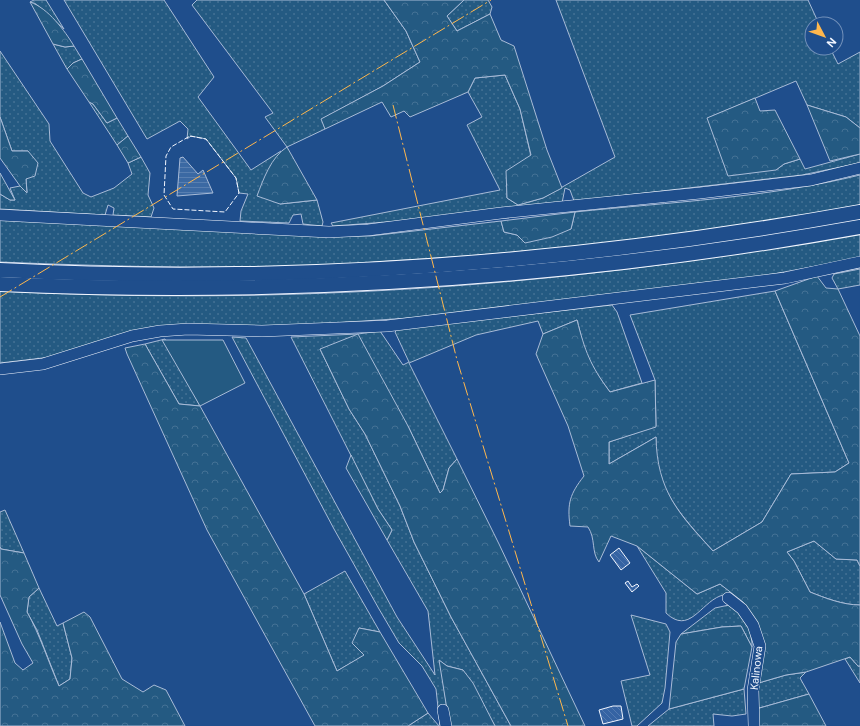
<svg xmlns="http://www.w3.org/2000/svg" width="860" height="726" font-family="'DM Sans',sans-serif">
<defs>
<pattern id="grass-dots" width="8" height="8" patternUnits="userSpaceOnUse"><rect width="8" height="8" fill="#245a82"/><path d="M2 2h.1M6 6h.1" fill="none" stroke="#447295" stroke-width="1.8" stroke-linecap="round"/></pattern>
<pattern id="forest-crowns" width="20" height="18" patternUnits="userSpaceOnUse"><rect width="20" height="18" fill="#245a82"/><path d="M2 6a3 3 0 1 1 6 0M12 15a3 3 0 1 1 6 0" fill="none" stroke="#447295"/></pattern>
<pattern id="water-rules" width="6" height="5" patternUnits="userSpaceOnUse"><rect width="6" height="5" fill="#3b69a3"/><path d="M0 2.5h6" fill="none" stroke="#587fb1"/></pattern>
<pattern id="building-back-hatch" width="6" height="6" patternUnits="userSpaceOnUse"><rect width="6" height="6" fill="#3563a3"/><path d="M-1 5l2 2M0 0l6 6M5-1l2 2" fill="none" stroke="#537ab1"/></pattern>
</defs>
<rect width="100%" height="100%" fill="#1f4e8c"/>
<g fill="url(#grass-dots)" stroke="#a8bbd7">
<polygon points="34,0 46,0 64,29 36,4 30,2"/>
<polygon points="64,0 164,0 214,77 198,97 251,170 281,151 265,177 280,204 317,200 323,222 322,226 303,224 301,214 293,215 289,223 240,221 241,211 248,194 239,193 236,178 206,139 191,136 187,139 188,129 180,121 147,139"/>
<polygon points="197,0 384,0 406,31 420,62 383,86 322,119 325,129 287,147 265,117 273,113 192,5"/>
<polygon points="464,0 488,0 492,7 490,14 457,31 447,16"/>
<polygon points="556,0 808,0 819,24 812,24 812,48 830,48 838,64 860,52 860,128 846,117 807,105 796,81 708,118 776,170 784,164 800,159 805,169 860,154 860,163 802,175 574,201 570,190 565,188 562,203 427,219 333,226 331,223 500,190 467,125 482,117 468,92 475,78 505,75 520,109 531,156 507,189 507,198 518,205 543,198 615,157"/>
<polygon points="53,44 65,47 74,46 82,59 73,63 67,69"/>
<polygon points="0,51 49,124 50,141 83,193 91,197 114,188 132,174 128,163 141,157 150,173 148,195 154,208 151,217 113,215 114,208 108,205 105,215 0,209 0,194 10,200 15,200 10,188 20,186 27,192 26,179 28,151 12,151 0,117"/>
<polygon points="89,102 93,104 107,123 117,118 128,136 117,145"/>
<path d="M 860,175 L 860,205 C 705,234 548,252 390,261 C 360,263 330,266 299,266 C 200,269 100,266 0,262 L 0,220 L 328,236 L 370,236 L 501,221 L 504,232 L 517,235 L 571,229 L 575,212 C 670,202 767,198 860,175 Z"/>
<path d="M 860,233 L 860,258 L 757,277 L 439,316 L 288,326 L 198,325 L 51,357 L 0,363 L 0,291 C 287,306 578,286 860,233 Z"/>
<polygon points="860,269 860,285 838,289 832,278 834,274"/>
<path d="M 775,291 L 849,463 L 835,472 L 791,474 L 762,522 L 713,551 C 690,525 661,496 656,459 C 655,452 656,445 656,437 L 609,464 L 609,442 L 656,426 L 655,380 L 630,315 Z"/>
<polygon points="612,305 617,312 642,383 610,392 597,374 585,351 577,320 543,334 538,321 476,335 409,363 457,459 449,468 443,490 440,493 408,426 320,349 349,409 365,434 400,506 414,542 451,617 511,726 495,726 463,670 447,666 440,661 449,722 440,726 436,689 422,666 399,643 379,609 334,529 232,337 246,338 397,617 435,675 428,611 387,540 392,530 378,509 291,337 358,334 380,331 403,365 409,362 395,332 398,329"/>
<polygon points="165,339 200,406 179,404 145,344"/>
<polygon points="5,510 24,553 1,549 0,547 0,512"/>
<path d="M 814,541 L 836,559 L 857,560 L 860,566 L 860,605 C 843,605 825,598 810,592 L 794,561 L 787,552 Z"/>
<path d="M 637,546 L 697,594 L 720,584 L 732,593 C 728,594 723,595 720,596 C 700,604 689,635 666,613 L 666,593 Z"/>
<polygon points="345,571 380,632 359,628 365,655 337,671 304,594"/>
<polygon points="39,588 57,626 63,623 72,658 70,679 59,686 37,630 27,612 29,597"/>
<path d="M 729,605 C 731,606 736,607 738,608 C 746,614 753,638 752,647 L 741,626 L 722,627 L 681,634 L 715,608 Z"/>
<polygon points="631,615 666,624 670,632 665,688 662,703 637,726 632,726 621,681 650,675"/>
<polygon points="850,657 858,666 860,666 860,683 845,659"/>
<polygon points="806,672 800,678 809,694 756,709 755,684 786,675"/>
<polygon points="744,689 746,714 732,716 713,714 714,726 648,726 669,709"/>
<polygon points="428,713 439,726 408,726"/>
</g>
<g fill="url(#forest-crowns)" stroke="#a8bbd7">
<polygon points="384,0 464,0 447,16 457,31 490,14 501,40 514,46 547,150 562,188 543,198 518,205 507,198 506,171 531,155 520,109 505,75 475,78 468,92 410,117 404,111 391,117 382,102 325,129 321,119 383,86 420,62 406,31"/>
<path d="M 30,2 C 48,8 65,31 74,46 L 65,47 L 53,44 Z"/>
<polygon points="82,59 117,118 107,123 93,104 89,102 67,69 73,63"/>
<polygon points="755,98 760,111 775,110 800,159 784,164 776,170 728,176 707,118"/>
<polygon points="807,105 846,117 860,128 860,154 830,161"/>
<polygon points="0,117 12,151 28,151 38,163 35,176 26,179 27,193 20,186 0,158"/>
<polygon points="128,136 141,157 128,163 117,145"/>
<path d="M 287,147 L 317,200 L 280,204 L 257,196 C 263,180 271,157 287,147 Z"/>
<polygon points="0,173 15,200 10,200 0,194"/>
<polygon points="575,212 571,229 552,237 525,243 517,235 504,232 501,221"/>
<path d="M 817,276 L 826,288 L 838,289 L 860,336 L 860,566 L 857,560 L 836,559 L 814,541 L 787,552 L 794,561 L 810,592 C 825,598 843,605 860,605 L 860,666 L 858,666 L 850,657 L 806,672 L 786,675 L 755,684 L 757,625 L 743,602 L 720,584 L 697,594 L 637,546 L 611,536 L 599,562 C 591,552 596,539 588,527 L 570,526 C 567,503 570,494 584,476 L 568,426 L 536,354 L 543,334 L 577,320 C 585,351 590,365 610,392 L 655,380 L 656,427 L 609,442 L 609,464 L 656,437 C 657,491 679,514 713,551 L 762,522 L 791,474 L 835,472 L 849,463 L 775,291 Z"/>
<polygon points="358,334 408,426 440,493 443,490 449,468 457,459 499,544 585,726 511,726 451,617 414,542 400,506 365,434 349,409 320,349"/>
<polygon points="145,344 179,404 200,406 304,594 337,671 364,655 352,643 359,628 380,632 428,713 408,726 315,726 207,530 127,354 125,348"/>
<polygon points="351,455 378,509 392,530 387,540 346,468"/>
<path d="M 0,547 L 1,549 L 24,553 L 39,588 L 29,597 L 27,612 C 40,635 48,661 59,686 L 70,679 L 72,658 L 63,623 L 84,612 L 90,617 L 122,679 L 143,692 L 154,685 L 166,690 L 185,726 L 0,726 L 0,622 L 15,663 L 23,670 L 33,663 L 22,644 L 0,595 Z"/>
<polygon points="741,626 752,647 744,689 669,709 676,642 681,634 722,627"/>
<polygon points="439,660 447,666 463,670 473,683 495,726 441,726 449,722"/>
<polygon points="809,694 826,726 756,726 756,709"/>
</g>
<polygon fill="#245a82" stroke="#a8bbd7" points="162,340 223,340 245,383 200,406"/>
<polygon fill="url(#water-rules)" stroke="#a8bbd7" points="183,157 198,174 203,170 213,193 177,196 180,158"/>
<g fill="url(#building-back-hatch)" stroke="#f2f6ff">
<polygon points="619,548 630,563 621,570 610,555"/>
<polygon points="628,581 632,587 637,584 639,586 632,592 625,583"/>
<polygon points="613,706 621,706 623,719 603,724 599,710"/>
</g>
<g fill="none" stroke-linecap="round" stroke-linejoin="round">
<g stroke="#f2f6ff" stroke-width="12">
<g id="minor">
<polyline points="0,215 329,232 368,230 501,213 700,193 811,180 860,168"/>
<polyline points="0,369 43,364 132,336 160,331 188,329 262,331 387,326 785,278 860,262"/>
<polyline points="728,598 742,609 753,625 760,646 753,690 754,726"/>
<polyline points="443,710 446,726"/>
</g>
</g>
<g stroke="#f2f6ff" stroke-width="16">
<g id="major">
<path d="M 0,270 C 288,285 577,263 860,212"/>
<path d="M 0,284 C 288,297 576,278 860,227"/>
</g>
</g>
<use href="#minor" stroke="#1f4e8c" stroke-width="11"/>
<use href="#major" stroke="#1f4e8c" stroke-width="14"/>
<polygon stroke="#f2f6ff" stroke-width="1" stroke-dasharray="5 2" stroke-linecap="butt" points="190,136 206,139 236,178 239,193 225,212 173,209 164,195 166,156 171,147"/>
<g stroke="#ffb74d" stroke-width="1" stroke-dasharray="14 3 2 3" stroke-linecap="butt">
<polyline points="393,105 457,360 568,726"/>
<polyline points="0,297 491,0"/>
</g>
</g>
<g text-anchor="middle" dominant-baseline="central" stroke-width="3" stroke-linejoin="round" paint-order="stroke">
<g font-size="11" fill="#f2f6ff" stroke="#1f4e8c">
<text transform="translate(756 668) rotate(-84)">Kalinowa</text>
</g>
</g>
<g transform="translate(824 36) rotate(131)"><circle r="19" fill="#1f4e8c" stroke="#7391ba"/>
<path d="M0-3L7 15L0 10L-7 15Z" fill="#ffb74d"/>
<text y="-6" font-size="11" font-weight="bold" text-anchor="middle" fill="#f2f6ff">N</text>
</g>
</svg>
